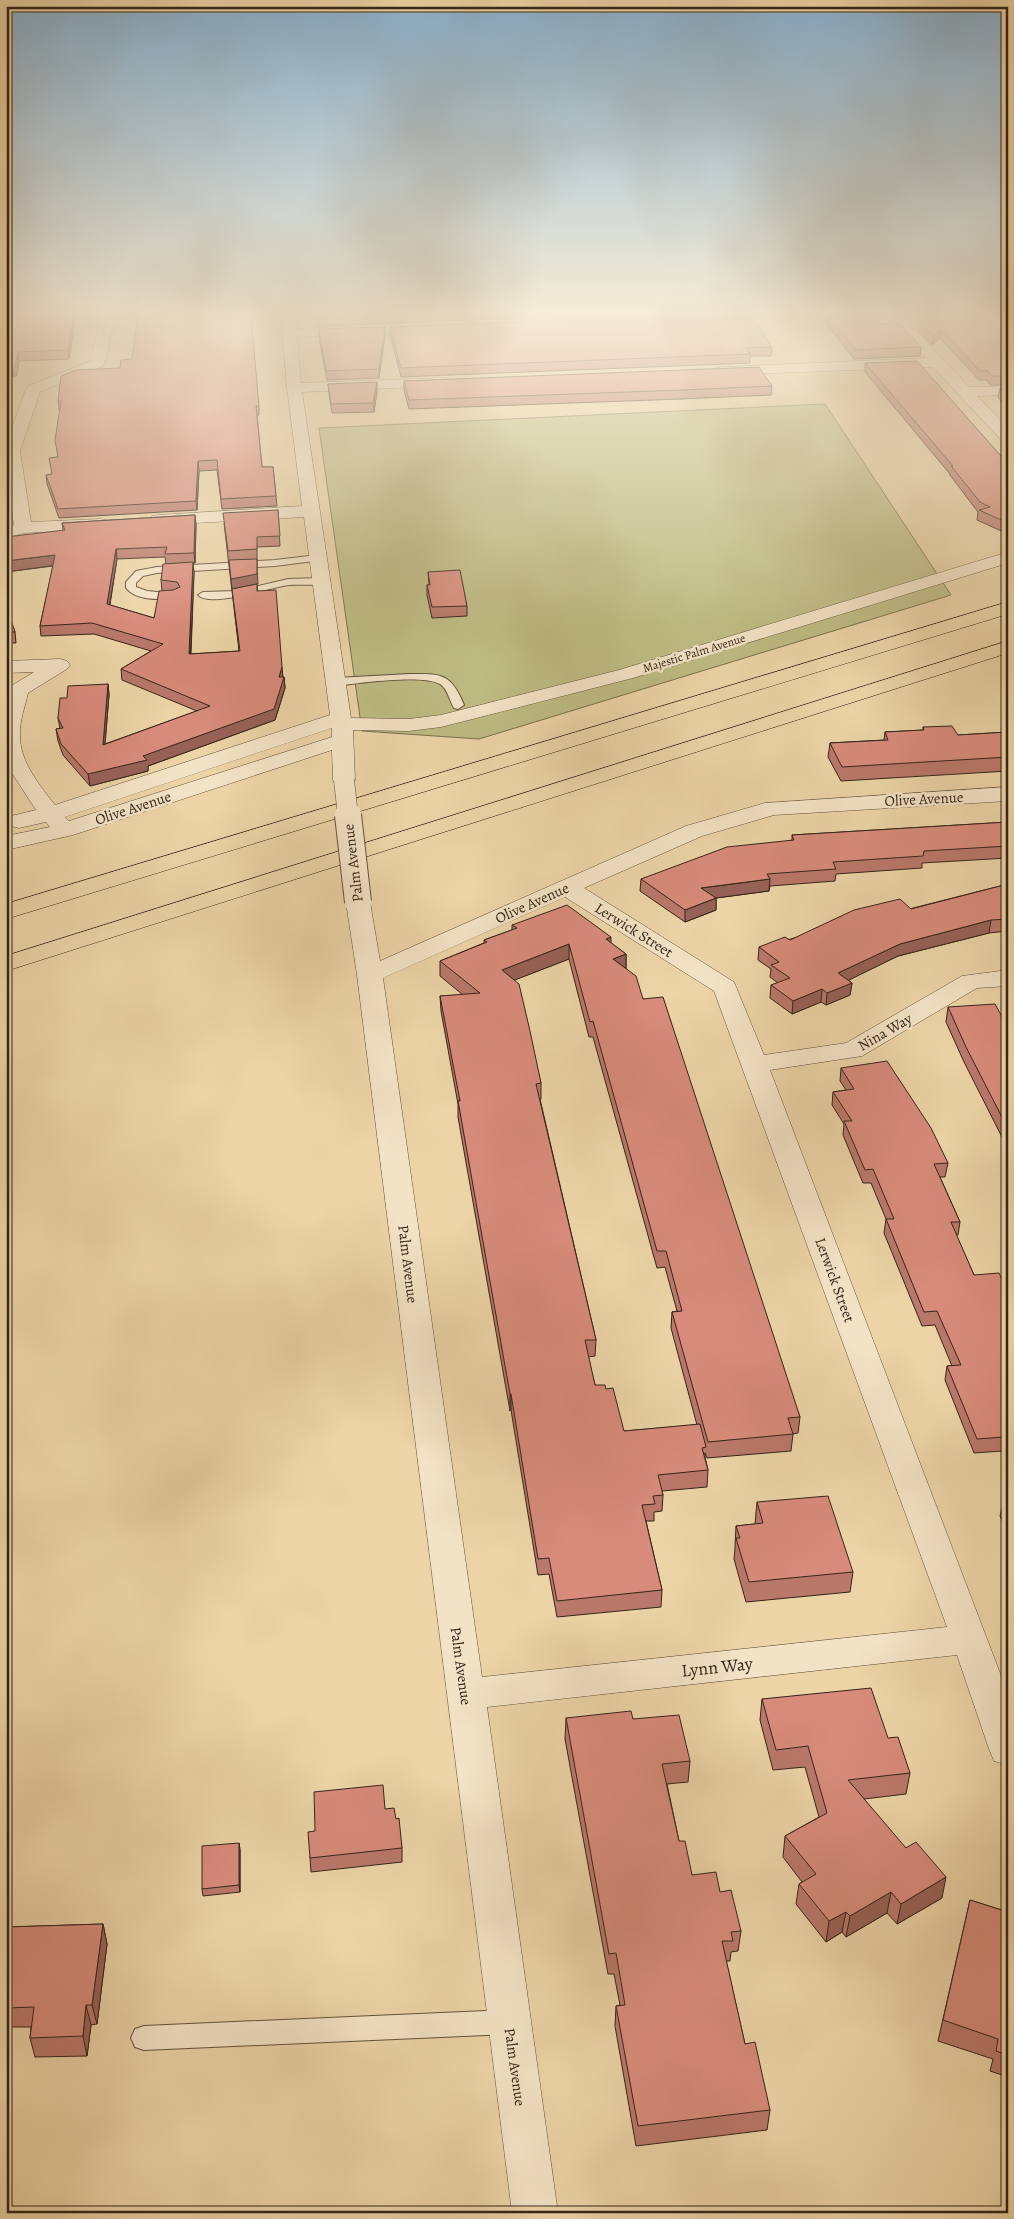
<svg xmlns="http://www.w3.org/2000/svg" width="1014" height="2219" font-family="Alegreya,serif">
<rect width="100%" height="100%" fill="#ecd4a7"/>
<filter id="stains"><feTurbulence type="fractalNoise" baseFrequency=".004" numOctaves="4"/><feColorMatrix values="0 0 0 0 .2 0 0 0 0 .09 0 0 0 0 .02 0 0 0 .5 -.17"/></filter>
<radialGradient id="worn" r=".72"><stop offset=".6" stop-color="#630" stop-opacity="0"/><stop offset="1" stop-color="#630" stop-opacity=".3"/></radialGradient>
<polygon fill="#bebb83" stroke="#79704e" points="825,404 951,595 479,739 362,731 319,428"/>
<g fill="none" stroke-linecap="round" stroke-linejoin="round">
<g stroke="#62503c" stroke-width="2">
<g id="lane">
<polygon points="918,315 935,315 958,320 1008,322 1008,326 958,324"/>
<path d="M 318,555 L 323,558 L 322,560 L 275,566 L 157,573 L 143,576 L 136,583 L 136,587 L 147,591 L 178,594 L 179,596 L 178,598 L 174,599 C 158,599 137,601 126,588 L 126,582 L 136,571 L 157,567 L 275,560 Z"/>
<path d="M 321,578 L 325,579 L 326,581 L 325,583 C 313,586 301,584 289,585 C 271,587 211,608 198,595 L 203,592 L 237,591 L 288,579 Z"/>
<path d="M 410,674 C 442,674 451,673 464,705 L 458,709 L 454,708 C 449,700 448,689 440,684 C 423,674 357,683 336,686 L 330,682 L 336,678 Z"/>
<polygon points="509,2010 518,2013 522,2022 518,2031 509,2034 144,2050 135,2047 131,2038 135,2029 144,2026"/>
</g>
</g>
<g stroke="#62503c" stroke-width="1">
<g id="street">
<polygon points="101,315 115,315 105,363 103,366 40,392 20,451 31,522 100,519 106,520 109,524 106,528 100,529 24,533 6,538 6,527 14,525 6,468 6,444 26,389 28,386 91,361"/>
<path d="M 281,315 L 295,315 L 296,329 L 426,323 L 433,327 L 426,331 L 297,337 L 301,383 L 442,378 L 447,379 L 449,382 L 447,385 L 442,386 L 302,392 L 351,718 L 409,719 L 441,715 L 619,670 L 1008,552 L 1008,563 L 633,678 L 441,727 L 409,731 L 353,730 L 355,780 L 352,785 L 344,787 L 336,785 L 333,780 L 332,750 L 73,835 L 6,850 L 6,836 L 50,827 L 46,822 L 19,828 L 11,826 L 8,821 L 11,816 L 36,810 L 6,764 L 8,690 L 11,686 L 34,672 L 6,673 L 6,661 L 60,659 L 67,661 L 70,665 L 67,669 L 28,693 C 25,707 19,722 20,736 C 20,762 40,786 55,805 L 330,715 L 304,517 L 158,525 L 152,524 L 149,520 L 152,516 L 158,515 L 302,506 L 287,388 ZM 332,728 L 332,737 L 69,821 L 65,817 Z"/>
<polygon points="876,315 901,315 969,387 1008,386 1008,395 977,396 1008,428 1008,443 1002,441 933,367 722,375 717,374 715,371 717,368 722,367 926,358 891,321 878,318"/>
<path d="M 1008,787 L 1008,801 L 774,815 L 702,836 L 584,888 L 734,982 L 764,1055 L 846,1043 L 962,976 L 1008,970 L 1008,986 L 977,988 L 862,1056 L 770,1070 L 1008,1694 L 1008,1765 L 994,1761 L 989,1749 L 957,1655 L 487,1707 L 558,2213 L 512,2213 L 357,975 L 346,902 L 350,897 L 358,895 L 366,897 L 370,902 L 380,961 L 686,826 L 765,803 ZM 565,897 L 714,991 L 947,1627 L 482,1677 L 383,978 Z"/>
</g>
</g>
<g stroke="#342419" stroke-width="1">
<g id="highway">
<polygon points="1008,602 1008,614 6,919 6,904"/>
<polygon points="1008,641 1008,653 6,971 6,956"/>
</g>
</g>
<use href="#lane" fill="#f3e3c6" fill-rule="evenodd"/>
<use href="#street" fill="#f3e3c6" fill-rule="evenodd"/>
<use href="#highway" fill="#ecd4a7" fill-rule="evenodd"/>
<g stroke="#62503c" stroke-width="21" stroke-linecap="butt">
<polyline id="street-bridge-far1" points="344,780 348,816"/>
</g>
<g stroke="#62503c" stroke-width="28" stroke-linecap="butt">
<polyline id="street-bridge" points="348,815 358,902"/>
</g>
<use href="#street-bridge-far1" stroke="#f3e3c6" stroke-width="20"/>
<use href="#street-bridge" stroke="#f3e3c6" stroke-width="26"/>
</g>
<g fill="#ba786a" stroke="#342419" fill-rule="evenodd">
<polygon points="6,315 76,315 69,359 19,361 17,375 14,377 6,378"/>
<polygon points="315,315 595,315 317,326"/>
<polygon points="827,315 873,315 880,324 921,347 920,356 854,359 826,323"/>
<polygon points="919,322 1008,338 1008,385 990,385 987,380 979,380 940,338 932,345 918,331"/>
<polygon points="390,327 772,347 771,356 750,356 750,363 401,377 390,335"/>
<polygon points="319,329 385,335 379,378 327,380 319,338"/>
<polygon points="132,359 259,406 259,415 257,415 262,467 273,467 277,506 222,509 217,470 199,471 197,510 59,518 47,484 46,475 52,474 58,457 60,410 59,410 58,401 120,368"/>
<polygon points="865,363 1008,464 1008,534 977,520 978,512 950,475 950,474 865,372"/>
<polygon points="404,381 772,386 771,395 681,399 409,409 404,390"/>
<polygon points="328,384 377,391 374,412 332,413 329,393"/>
<polygon points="1000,388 1008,388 1008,405 1004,405 998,397"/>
<path d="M 278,510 L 280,546 L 257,547 L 257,591 L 283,677 L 284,677 L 285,688 L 275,720 L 148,766 L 148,771 L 90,786 L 63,755 L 58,741 L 56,729 L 60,729 L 58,718 L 67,698 L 108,684 L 109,695 L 105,744 L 197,711 L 122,680 L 121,669 L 151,651 L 94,634 L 41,636 L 40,626 L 53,566 L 6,572 L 63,530 L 62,523 L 195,515 L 196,525 L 195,563 L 193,563 L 194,573 L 191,654 L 239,651 L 224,523 ZM 165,557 L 166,564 L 161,580 L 162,591 L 154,618 L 110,605 L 117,559 Z"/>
<polygon points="428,572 467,606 467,616 432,618 427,595 427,585 429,585"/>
<polygon points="6,607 15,632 16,643 6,643"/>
<polygon points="923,727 958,735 1008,732 1008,771 841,781 828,757 830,743 884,740 885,732 923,730"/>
<polygon points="1008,822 1008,858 922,863 922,868 836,874 835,881 770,886 769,891 716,898 716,910 685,922 640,891 641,879 792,840 792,835"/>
<polygon points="1008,884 1008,931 989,933 898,956 848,980 852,983 850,995 826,1005 821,1002 792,1014 770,998 771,985 778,983 770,977 771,969 758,960 759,947"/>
<path d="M 512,925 L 611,943 L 626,954 L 626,968 L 643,999 L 800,1417 L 798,1433 L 793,1434 L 791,1451 L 707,1458 L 705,1453 L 705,1457 L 708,1470 L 707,1487 L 662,1491 L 663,1495 L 662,1511 L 654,1512 L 654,1521 L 646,1521 L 662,1590 L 661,1607 L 557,1617 L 549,1574 L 538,1575 L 511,1410 L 510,1411 L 458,1117 L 458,1104 L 441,1011 L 440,996 L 463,995 L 440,976 L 440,961 L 484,943 L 484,940 L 512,930 ZM 569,959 L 589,1037 L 593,1037 L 657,1268 L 665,1267 L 677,1311 L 672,1312 L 671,1328 L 697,1425 L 624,1431 L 606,1389 L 595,1385 L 588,1357 L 595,1356 L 596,1340 L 540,1099 L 541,1099 L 541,1083 L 514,980 Z"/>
<polygon points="948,1007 1006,1024 1008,1024 1008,1149 964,1062 946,1022"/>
<polygon points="841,1068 948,1163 945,1177 940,1177 960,1222 958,1235 956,1235 974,1275 1008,1291 1008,1465 1002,1451 974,1453 945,1380 947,1366 952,1366 935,1325 922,1326 884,1233 886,1219 871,1183 863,1183 843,1135 844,1124 832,1105 833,1092 846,1090 840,1081"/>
<polygon points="1008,1495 1008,1534 1000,1516 1005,1496"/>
<polygon points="757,1502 853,1572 850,1592 746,1602 734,1559 735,1549 735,1546 736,1526 755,1524"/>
<polygon points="762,1699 888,1738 910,1773 906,1794 864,1799 942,1898 897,1924 887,1913 846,1937 842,1932 826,1942 796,1904 799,1884 802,1882 783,1857 785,1836 819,1817 805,1767 773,1770 760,1720"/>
<polygon points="566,1718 633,1719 690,1761 688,1782 667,1784 679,1841 692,1875 720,1892 741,1931 738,1951 731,1952 730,1961 726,1961 745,2044 770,2110 767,2130 636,2146 615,2026 616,2006 620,2005 614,1974 608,1974 565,1739"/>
<polygon points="385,1809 396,1819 402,1848 402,1862 311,1872 310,1858 315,1831"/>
<polygon points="239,1843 240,1850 240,1892 203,1896 202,1889"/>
<polygon points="970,1900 1008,1912 1008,2077 990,2071 993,2059 938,2041"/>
<polygon points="103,1924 107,1944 97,2024 91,2025 87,2056 35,2057 30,2038 31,2027 6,2027 6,1927"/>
</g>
<g fill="#976156" stroke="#342419">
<polygon points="74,315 76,315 69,359 68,350"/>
<polygon points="385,327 385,335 379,378 379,369"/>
<polygon points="941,330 940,338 932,345 933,336"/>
<polygon points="18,352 19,361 17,375 14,377 13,369"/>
<polygon points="377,382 377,391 374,412 373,403"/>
<polygon points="198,461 199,471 197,510 196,501"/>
<polygon points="195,515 196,525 195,563 194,553"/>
<polygon points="116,549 117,559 108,614 107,604"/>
<polygon points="55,555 57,565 6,572 6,561"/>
<polygon points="257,559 257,569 258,584 257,584 258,602 257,584 232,589 231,579"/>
<polygon points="193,562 194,573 190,665 189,654"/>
<polygon points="282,667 283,678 279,677"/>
<polygon points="284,677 285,688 275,720 148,766 148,771 90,786 88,774"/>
<polygon points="108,684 109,695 104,756 103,745"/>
<polygon points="770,879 769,891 701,900 701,888"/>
<polygon points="716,898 716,910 685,922 685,910"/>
<polygon points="991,920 989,933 898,956 837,986 838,973 900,944"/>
<polygon points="611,937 611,952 606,939"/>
<polygon points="569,944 569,959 502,985 502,970"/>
<polygon points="626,954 626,969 613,959"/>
<polygon points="852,983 850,995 826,1005 827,993"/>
<polygon points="822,989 821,1002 792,1014 793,1001"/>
<polygon points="510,1394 511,1394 511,1410 510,1411"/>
<polygon points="239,1843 240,1850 240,1892 239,1885"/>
<polygon points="946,1877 942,1898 897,1924 901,1904"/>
<polygon points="891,1892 887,1913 846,1937 850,1916"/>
<polygon points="846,1912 842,1932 826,1942 829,1921"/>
<polygon points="103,1924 107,1944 97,2024 92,2005"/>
<polygon points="86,2005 91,2025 87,2056 83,2036"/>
</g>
<g fill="#d88b7b" stroke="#342419">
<polygon points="6,315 74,315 68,350 18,352 15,366 13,369 6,369"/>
<polygon points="138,315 251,315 259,406 256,406 262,467 273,467 276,496 221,499 217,460 198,461 196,501 58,509 46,475 52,474 49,458 58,457 55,440 61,401 58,401 61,376 76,370 120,368 121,360 132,359"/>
<polygon points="317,315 353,315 317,317"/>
<polygon points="687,315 751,315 772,347 746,348 750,354 401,368 390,327"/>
<polygon points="827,315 873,315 880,324 899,323 921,347 855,350"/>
<polygon points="989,319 1008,338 1008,376 991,376 988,371 980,371 941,330 933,336 919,322"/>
<polygon points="385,327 379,369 326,371 319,329"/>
<polygon points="917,361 1008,464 1008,523 979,510 990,507 980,502 951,466 953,466 865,363"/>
<polygon points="759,367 772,386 682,390 409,400 404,381"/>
<polygon points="377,382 373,403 331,404 328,384"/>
<polygon points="1000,388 1008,388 1008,396 1005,396"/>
<polygon points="278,510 280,536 257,537 257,549 228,551 223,513"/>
<polygon points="195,515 194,553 165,554 167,547 116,549 107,604 154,618 159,591 173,590 180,587 177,582 161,580 163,564 193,562 189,654 240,651 232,589 257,584 257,591 276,590 282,667 279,677 284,677 274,709 143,756 147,760 88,774 61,744 56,729 63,728 58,718 60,698 67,698 68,686 108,684 103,745 210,706 121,669 163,644 92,623 40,626 55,555 6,561 6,537 65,530 62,523"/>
<polygon points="257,559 257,574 231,579 229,560"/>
<polygon points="460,570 467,606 432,607 427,585 430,585 428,572"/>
<polygon points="6,607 15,632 6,632"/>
<polygon points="952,726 958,735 1008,732 1008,757 842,767 830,743 888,740 885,732 924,730 923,727"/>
<polygon points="1008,822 1008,846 924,851 923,856 833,862 836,869 767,874 770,879 701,888 716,898 685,910 641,879 727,847 794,840 792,835"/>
<polygon points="1008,884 1008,919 991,920 900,944 838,973 852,983 827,993 822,989 793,1001 771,985 790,978 771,965 779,962 759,947 785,937 790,940 854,910 900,899 911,909"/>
<polygon points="567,905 611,937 606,939 626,954 613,959 636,976 643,999 663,997 800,1417 788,1418 793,1434 708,1442 672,1312 682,1311 666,1251 657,1251 593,1021 590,1022 569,944 502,970 519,984 530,1031 541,1083 536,1084 596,1340 585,1340 595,1385 605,1385 606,1389 613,1388 624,1431 700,1424 706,1447 702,1448 708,1470 658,1475 663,1495 653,1496 655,1504 642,1505 662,1590 557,1601 549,1558 538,1559 511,1394 510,1394 458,1101 460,1101 440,996 480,993 440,961 487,942 484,940 517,928 512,925"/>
<polygon points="995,1004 1006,1024 1008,1024 1008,1129 966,1047 948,1007"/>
<polygon points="887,1061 931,1128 948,1163 934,1164 960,1222 951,1222 974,1275 999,1273 1008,1291 1008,1445 1004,1437 977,1439 947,1366 961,1365 937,1311 924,1312 886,1219 894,1219 873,1169 865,1170 844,1121 852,1121 833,1092 854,1089 841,1068"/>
<polygon points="1008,1495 1008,1503 1005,1496"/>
<polygon points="828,1496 853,1572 749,1582 736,1538 740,1538 736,1526 763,1523 757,1502"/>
<polygon points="871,1688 888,1738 898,1737 910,1773 848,1780 906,1848 916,1842 946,1877 901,1904 891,1892 850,1916 846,1912 829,1921 799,1884 816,1874 785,1836 827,1813 808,1746 776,1750 762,1699"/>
<polygon points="631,1711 633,1719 679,1715 690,1761 662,1764 679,1841 685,1841 692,1875 716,1872 720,1892 731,1890 741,1931 731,1932 733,1941 722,1941 745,2044 755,2042 770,2110 638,2126 616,2006 625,2005 616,1953 609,1954 566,1718"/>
<polygon points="383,1785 385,1809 394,1808 396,1819 399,1818 402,1848 310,1858 308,1832 315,1831 314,1792"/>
<polygon points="239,1843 239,1885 202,1889 202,1846"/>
<polygon points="970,1900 1008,1912 1008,2055 996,2051 998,2039 943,2020"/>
<polygon points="103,1924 92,2005 86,2005 83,2036 30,2038 34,2007 6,2008 6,1927"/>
</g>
<linearGradient id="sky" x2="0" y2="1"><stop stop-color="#8ab4d3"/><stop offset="0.5" stop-color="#f6ecd7"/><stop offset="1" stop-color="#f6ecd7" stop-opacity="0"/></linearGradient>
<rect width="1014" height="626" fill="url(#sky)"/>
<g text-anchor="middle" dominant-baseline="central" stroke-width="5" stroke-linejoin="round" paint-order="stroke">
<g font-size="12" fill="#342419" stroke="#f3e3c6">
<text transform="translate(694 653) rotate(-17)">Majestic Palm Avenue</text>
</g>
<g font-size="15" fill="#342419" stroke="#f3e3c6">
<text transform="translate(924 799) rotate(-3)">Olive Avenue</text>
<text transform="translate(133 808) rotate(-18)">Olive Avenue</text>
<text transform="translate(353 863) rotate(-97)">Palm Avenue</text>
<text transform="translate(532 903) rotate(-24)">Olive Avenue</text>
<text transform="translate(634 930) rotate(32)">Lerwick Street</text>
<text transform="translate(885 1032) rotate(-30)">Nina Way</text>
<text transform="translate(408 1264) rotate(83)">Palm Avenue</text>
<text transform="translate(835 1280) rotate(70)">Lerwick Street</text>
<text transform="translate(461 1666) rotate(82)">Palm Avenue</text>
<text transform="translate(515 2067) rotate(82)">Palm Avenue</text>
</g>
<g font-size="18" fill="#342419" stroke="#f3e3c6">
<text transform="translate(717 1667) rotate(-6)">Lynn Way</text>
</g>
</g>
<rect width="1014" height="2219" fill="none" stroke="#ecd4a7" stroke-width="25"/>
<rect x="8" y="8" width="999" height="2204" fill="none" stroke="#342419" stroke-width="2.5"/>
<rect x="12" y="12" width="989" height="2194" fill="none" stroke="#342419"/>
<rect width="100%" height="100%" filter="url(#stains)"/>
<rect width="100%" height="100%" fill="url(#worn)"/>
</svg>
